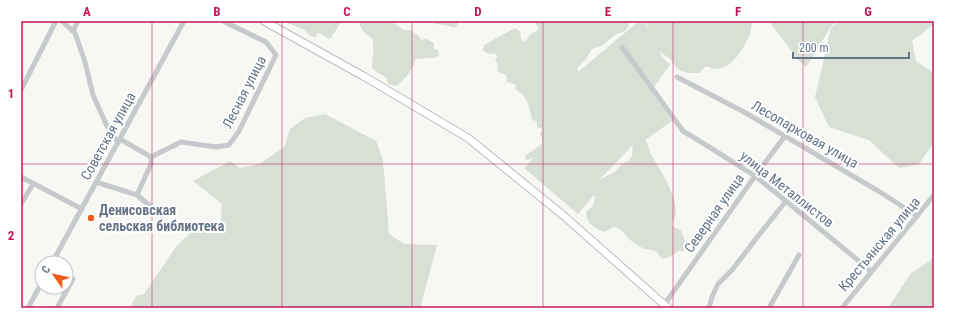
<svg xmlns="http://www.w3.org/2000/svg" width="955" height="329" font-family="'Roboto Condensed',sans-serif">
<rect width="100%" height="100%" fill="#f7f7f4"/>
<g fill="#d8dfd4" fill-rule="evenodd">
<path d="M 285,21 L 342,21 L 330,39 C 325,37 323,34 318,33 L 315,37 L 310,36 L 305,30 L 290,24 Z"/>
<path d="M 359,21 L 390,21 L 404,30 L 410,30 L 419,36 L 421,40 L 426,39 L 434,43 L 434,49 L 438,50 L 439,54 L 437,57 C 429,59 423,58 416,59 C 411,71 407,78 396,86 L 388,84 C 386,77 386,77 380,74 C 377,73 375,70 372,68 C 372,57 375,49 372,38 C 364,32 361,31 359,21 Z"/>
<polygon points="433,21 460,21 457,25 454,28 446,25 435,24"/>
<path d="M 537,21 L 544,21 L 545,23 L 556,21 L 629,21 L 629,26 L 625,31 L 616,34 L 603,45 L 592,49 L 586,59 L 577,68 L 578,72 L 639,21 L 644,21 L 648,30 L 646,21 L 751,21 C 755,31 739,57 731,63 C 729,65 724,67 722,68 C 717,70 711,68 706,66 L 699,73 L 689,73 L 678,70 L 670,59 L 659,51 L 662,57 L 670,65 L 651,91 L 672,121 L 645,140 C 649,144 649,151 652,156 C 661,171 675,193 676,210 C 676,216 674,221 671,225 L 675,228 L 681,230 L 687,246 L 685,251 L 678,251 L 670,257 L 662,259 L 656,251 L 644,249 L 630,240 L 621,230 L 614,227 L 604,232 C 594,227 587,225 586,212 L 593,206 L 595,197 L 594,195 L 578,214 L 524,168 L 533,158 L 526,160 L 525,156 C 531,151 538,148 543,142 L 540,133 L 543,129 L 537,127 L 537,122 L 532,119 L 528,103 L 523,95 L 516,90 L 515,84 L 507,82 L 506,75 L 497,71 L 498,64 L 495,60 L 497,57 L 495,53 L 489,54 L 483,51 L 484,45 L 515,28 L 520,31 L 521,39 L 525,42 L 530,35 L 539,29 L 536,23 ZM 633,145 L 632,155 L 629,161 L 622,164 L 616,171 L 599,180 Z"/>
<polygon points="769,21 836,21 830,28 806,67 799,61"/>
<polygon points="839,21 934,21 934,24 912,41 916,61 934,73 934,137 932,145 919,164 899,168 869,140 829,127 815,97 831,28"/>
<polygon points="325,114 376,141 383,160 389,234 404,244 437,245 420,308 130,308 136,296 144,294 176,247 197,226 221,221 222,204 193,181 230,161 240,168 260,164 285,146 290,129 305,118"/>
<polygon points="934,255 934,308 888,308 911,273 930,261"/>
</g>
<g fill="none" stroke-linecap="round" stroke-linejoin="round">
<g stroke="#b9bdc1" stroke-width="9">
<polyline id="major" points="264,21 365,77 468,138 564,216 668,308"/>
</g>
<g stroke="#c6cacd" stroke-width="5">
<polyline points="62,21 75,33 85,62 93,95 106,124 118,143"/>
<polyline points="73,31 78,21"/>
<polyline points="622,47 683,131 706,145 755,176 786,201 871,271"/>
<polyline points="677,77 744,112 880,192 917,216"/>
<polyline points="21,90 56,21"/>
<polyline points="120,139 151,157 151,164 137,195"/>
<polyline points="151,157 181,142 216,147 229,145 239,131 276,55 266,42 223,21"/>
<polyline points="21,177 82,209"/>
<polyline points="96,182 137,195 162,216"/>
<polyline points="21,204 33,184"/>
<polyline points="52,263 184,21"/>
<polyline points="664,305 755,176 785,136"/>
<polyline points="28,308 42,282"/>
<polyline points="57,308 73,279 66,274"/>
<polyline points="709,308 712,297 718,284 732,270 759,235 786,201"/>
<polyline points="769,308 799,255"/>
<polyline points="842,308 934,195"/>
</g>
<use href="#major" stroke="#fff" stroke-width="7"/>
</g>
<path fill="none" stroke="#c2185b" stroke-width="1" stroke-opacity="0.55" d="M 152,21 L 152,308M 282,21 L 282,308M 412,21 L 412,308M 543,21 L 543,308M 673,21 L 673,308M 803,21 L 803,308M 21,164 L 934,164"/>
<circle fill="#f05c1b" stroke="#fff" stroke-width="1.5" cx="91" cy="218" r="4"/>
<g text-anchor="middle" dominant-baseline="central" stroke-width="4" stroke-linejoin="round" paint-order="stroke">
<g font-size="14" fill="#647587" stroke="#fff">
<text transform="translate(244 92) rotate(-63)">Лесная улица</text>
<text transform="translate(805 134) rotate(30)">Лесопарковая улица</text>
<text transform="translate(108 136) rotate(-61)">Советская улица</text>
<text transform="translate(787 189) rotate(38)">улица Металлистов</text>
<text transform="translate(714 213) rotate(-55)">Северная улица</text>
<text transform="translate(879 244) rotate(-50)">Крестьянская улица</text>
</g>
<g font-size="14" font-weight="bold" fill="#647587" stroke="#fff" text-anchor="start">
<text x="99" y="210">Денисовская<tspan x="99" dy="16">сельская библиотека</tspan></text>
</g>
</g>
<rect width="955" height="329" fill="none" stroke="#ffffff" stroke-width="44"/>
<g transform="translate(54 275) rotate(304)"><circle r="19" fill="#ffffff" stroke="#c1c8cf"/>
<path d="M0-3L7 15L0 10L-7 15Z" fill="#f05c1b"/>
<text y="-6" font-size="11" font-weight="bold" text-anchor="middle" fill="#647587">С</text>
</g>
<path d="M793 52v6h116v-6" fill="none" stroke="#647587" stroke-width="2"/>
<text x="799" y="52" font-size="12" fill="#647587" stroke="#ffffff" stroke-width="3" paint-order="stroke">200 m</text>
<rect x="22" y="22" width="911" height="285" fill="none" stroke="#c2185b" stroke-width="1.5"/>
<g font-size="13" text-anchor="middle" font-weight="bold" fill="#c2185b">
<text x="87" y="16">A</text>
<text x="217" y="16">B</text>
<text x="347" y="16">C</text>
<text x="478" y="16">D</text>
<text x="608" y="16">E</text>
<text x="738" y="16">F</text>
<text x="868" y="16">G</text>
<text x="11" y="98">1</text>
<text x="11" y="240">2</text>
</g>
</svg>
